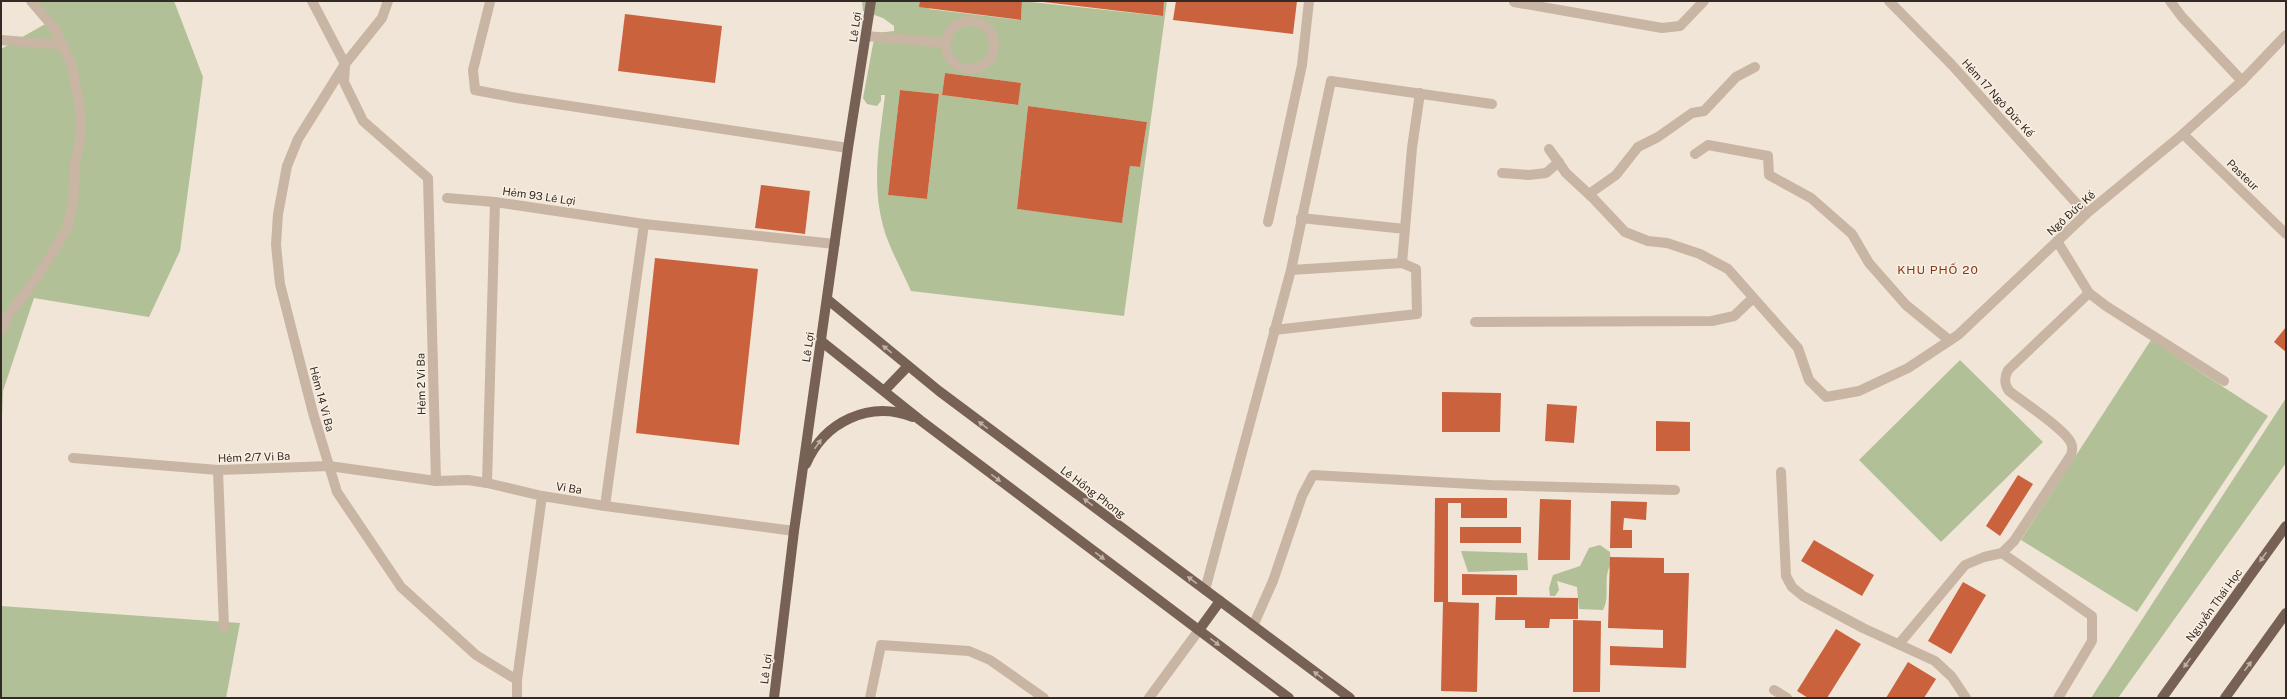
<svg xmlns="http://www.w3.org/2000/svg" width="2287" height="699" font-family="'Public Sans',sans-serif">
<rect width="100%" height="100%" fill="#f1e5d7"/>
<g fill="#b1c097" fill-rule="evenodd">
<polygon points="34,1 174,1 203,77 180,251 149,317 34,298 3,391 1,446 1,49 47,23"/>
<path d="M 862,1 L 929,1 L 929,9 L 1021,20 L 1022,1 L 1162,16 L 1164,1 L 1167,1 L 1124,316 L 911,291 C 902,270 889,248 883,226 C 871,182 880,138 885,95 L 881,95 L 881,101 L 877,106 L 867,104 L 863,98 L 874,39 L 877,33 L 894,31 L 894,26 L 883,18 L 863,11 ZM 945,73 L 1021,83 L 1017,105 L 942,95 ZM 900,90 L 939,94 L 927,199 L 888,195 ZM 1028,106 L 1147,122 L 1140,167 L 1130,166 L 1122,222 L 1017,209 Z"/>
<polygon points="2151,340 2268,416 2137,612 2021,540"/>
<polygon points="1960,360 2043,442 1941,542 1859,460"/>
<polygon points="2286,398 2286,463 2118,698 2091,698"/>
<path d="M 1600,545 L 1610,552 L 1611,564 C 1602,578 1611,596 1603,610 L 1579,609 L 1577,587 L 1557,581 L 1559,590 L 1555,596 L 1550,596 L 1549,588 L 1553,575 L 1580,566 L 1589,548 Z"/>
<polygon points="1461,551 1527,553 1528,570 1468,572"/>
<polygon points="1,606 240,623 226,698 1,698"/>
</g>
<g fill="#ca623d">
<polygon points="920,1 1022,1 1021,20 919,7"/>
<polygon points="1035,1 1164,1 1163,16"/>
<polygon points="1176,1 1297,1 1293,34 1173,20"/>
<polygon points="625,14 722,26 715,83 618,71"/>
<polygon points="945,73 1021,83 1018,105 942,95"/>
<polygon points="900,90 939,94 927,199 888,195"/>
<polygon points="1028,106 1147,122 1140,167 1130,166 1122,223 1017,209"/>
<polygon points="761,185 810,191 805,234 755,228"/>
<polygon points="655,258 758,269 739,445 636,433"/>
<polygon points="2286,327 2286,352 2274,342"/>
<polygon points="1442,392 1501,393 1500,432 1442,432"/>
<polygon points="1547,404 1577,406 1574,443 1545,441"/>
<polygon points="1656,421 1690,422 1690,451 1656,451"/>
<polygon points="2018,475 2033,484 2000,536 1986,526"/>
<polygon points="1435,498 1507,498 1507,518 1461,518 1461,503 1448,503 1448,602 1479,603 1477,692 1441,691 1443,602 1434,602"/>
<polygon points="1540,499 1571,500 1570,560 1538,560"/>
<polygon points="1611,501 1647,502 1646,520 1624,518 1623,530 1632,530 1632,548 1610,548"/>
<rect x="1460" y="527" width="61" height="16"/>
<polygon points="1814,540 1874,575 1862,596 1801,561"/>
<polygon points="1610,557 1664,558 1664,573 1689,573 1686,668 1610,665 1610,646 1663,648 1663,630 1608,628"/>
<polygon points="1462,574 1517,575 1517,595 1462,595"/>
<polygon points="1963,582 1986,595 1951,654 1928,641"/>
<polygon points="1496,597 1578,598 1578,619 1550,619 1549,628 1525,628 1525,620 1495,620"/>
<polygon points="1573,620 1601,621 1600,692 1573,692"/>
<polygon points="1836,629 1861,644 1827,698 1808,698 1797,691"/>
<polygon points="1908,662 1936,679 1924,698 1886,698"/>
</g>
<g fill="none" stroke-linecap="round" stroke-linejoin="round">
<g stroke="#c9b5a3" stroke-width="10">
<polyline points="312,1 345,64"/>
<polyline points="388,1 382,18 345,64 298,139 287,166 278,214 276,245 280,284 313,413 337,492 401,587 476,655 517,680"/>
<polyline points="1889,1 1952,65 2086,214"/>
<polyline points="2170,1 2182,17 2242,81"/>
<polyline points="490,2 473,70 475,90 517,98 848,148"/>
<polyline points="1514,2 1662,28 1680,26 1704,1"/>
<circle cx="970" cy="45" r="24"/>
<polyline points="866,36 946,43"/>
<polyline points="1,40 63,45"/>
<polyline points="345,66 344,82 363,121 428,178 436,481"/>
<polyline points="2183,134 2286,234"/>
<polyline points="1549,149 1566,173 1593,198 1625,232 1648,241 1667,243 1700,254 1728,269 1798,348 1809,380 1826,397 1859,391 1908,368 1958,335 2086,214 2183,134 2242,81 2286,35"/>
<polyline points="1695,154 1708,145 1768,156 1769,175 1811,198 1852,234 1869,263 1906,305 1949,340"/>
<polyline points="1502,173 1529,175 1546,173 1559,162"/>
<polyline points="1589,194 1616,175 1638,147 1658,137 1692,113 1704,111 1736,77 1755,67"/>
<polyline points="447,198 495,202 644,224 835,244"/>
<polyline points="1301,218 1405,229"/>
<polyline points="1268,222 1302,65 1309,1"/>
<polyline points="2057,241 2089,293 2106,306 2224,381"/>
<polyline points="1402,263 1412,148 1420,93"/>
<polyline points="1475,322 1712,321 1734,316 1753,298"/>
<polyline points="1,330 9,314 38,276 67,229 73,203 75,163 80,140 81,116 72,66 55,29 31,1"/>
<polyline points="1274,330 1417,314 1416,269 1402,263 1291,270"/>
<polyline points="73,458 218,470 329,466 436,481 468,480 487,483 542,496 605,506 794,531"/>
<polyline points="218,470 224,627"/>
<polyline points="1781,472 1786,576 1792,587 1803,596 1863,628 1935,661 1952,677 1966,698"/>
<polyline points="487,483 495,202"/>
<polyline points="605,506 644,224"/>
<polyline points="2002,553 2092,616 2092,641 2058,698"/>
<polyline points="1205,590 1291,270 1331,81 1492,104"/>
<polyline points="1253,626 1273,581 1302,496 1313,475 1490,485 1675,490"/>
<path d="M 1899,644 L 1965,565 L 1984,557 L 2002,553 L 2014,541 L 2071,455 C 2072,452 2073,447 2071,443 C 2066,430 2022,401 2009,391 C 2004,384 2004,378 2008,370 L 2089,293"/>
<polyline points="1774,690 1787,698"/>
<polyline points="517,698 517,680 542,496"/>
<polyline points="870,698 881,645 969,651 990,660 1044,698"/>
<polyline points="1149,698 1199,630"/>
</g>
<g stroke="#776155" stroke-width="10">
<polyline points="827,299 939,391 1350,698"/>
<polyline points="821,341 920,420 1289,698"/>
<polyline points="884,391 908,366"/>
<path d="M 806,464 C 824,422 869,400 913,417"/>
<polyline points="1199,630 1220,601"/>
<polyline points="774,698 794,531 848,148 871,1"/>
<polyline points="2162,698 2286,526"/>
<polyline points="2225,698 2286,613"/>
</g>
</g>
<defs><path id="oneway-solid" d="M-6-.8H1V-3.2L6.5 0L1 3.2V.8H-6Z"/></defs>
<g fill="#beb0a3">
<use href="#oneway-solid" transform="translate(887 349) rotate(-141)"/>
<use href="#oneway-solid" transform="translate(983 425) rotate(-143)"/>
<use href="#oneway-solid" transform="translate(818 444) rotate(-54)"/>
<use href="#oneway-solid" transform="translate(996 478) rotate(37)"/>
<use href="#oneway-solid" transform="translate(1088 502) rotate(-143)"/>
<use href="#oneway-solid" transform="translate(1100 556) rotate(37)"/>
<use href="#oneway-solid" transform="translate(2263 557) rotate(126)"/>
<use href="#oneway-solid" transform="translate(1192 580) rotate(-143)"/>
<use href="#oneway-solid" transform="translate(1215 642) rotate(37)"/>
<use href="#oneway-solid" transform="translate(2187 663) rotate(126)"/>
<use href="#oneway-solid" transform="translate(2248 666) rotate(-54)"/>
<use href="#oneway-solid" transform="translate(1318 675) rotate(-143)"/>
</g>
<g text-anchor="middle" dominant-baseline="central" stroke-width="3" stroke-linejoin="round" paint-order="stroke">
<g font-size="11" fill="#342a25" stroke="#f9f0e3">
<text transform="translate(855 27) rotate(-82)">Lê Lợi</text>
<text transform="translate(1998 98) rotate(48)">Hẻm 17 Ngô Đức Kế</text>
<text transform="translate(2243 175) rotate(44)">Pasteur</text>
<text transform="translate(539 196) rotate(8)">Hẻm 93 Lê Lợi</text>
<text transform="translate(2071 213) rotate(-42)">Ngô Đức Kế</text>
<text transform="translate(808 347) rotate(-82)">Lê Lợi</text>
<text transform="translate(421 384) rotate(-91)">Hẻm 2 Vi Ba</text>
<text transform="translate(322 399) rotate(75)">Hẻm 14 Vi Ba</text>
<text transform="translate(254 457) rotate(-2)">Hẻm 2/7 Vi Ba</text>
<text transform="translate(569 488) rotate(9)">Vi Ba</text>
<text transform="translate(1093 492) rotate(37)">Lê Hồng Phong</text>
<text transform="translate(2214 605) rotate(-54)">Nguyễn Thái Học</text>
<text transform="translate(766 669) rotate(-83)">Lê Lợi</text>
</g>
<g font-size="12" letter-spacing="1" fill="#85381c" stroke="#f9f0e3">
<text x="1938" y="270">KHU PHỐ 20</text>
</g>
</g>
<rect width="2287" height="699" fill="none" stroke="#342a25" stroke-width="4"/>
</svg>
